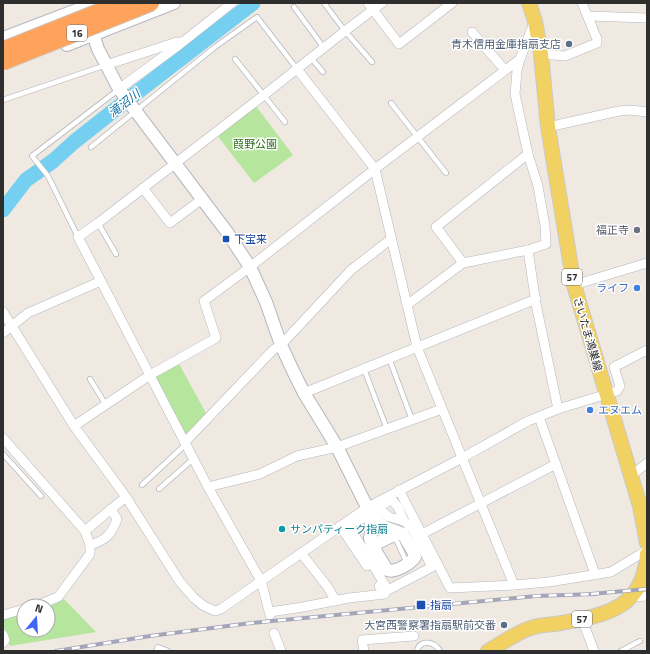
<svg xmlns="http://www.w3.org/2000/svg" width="650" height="654" font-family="'Titillium Web','Noto Sans JP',sans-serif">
<rect width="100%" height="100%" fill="#efe9e1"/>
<g fill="#b6e59e">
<polygon points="255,105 293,155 254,183 217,135"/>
<polygon points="178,362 207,415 185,437 154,377"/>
<polygon points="64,599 96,632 10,646 3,624 3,619 24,613 24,630 48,630 48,607"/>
</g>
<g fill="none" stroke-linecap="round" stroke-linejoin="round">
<polyline stroke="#75cff0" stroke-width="15" points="3,210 26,180 53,161 74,142 122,104 253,3"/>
<g stroke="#b4b7c1" stroke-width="6">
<g id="lane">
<polyline points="324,3 345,31 372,62"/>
<polyline points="294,7 324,48"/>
<polyline points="311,58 323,72"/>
<polyline points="235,59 285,122"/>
<polyline points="3,100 106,65"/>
<polyline points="391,103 446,173"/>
<polyline points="91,147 215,47 257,17 297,69"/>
<polyline points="98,223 116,254"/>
<polyline points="78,237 48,176 32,156 118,90"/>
<polyline points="389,358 412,420"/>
<polyline points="364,369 387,429"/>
<polyline points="90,379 106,405"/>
<polyline points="3,454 41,496"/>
<polyline points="142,485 186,444"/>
<polyline points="159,489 193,459"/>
<polyline points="394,535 407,563"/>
<polyline points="156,651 158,647 168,651"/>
<path d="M 417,651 C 420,638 435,642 440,651"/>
<path d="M 621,651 C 628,648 633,644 640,641"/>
</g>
</g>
<g stroke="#b4b7c1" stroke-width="10">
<g id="street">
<polyline points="368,3 399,44 452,3"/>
<polyline points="382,3 345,31 264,95 98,223 78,237 208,487 261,581 368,507 462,458 528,421 558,409 617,391 620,386 614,367 647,350"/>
<polyline points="588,16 647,18"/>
<polyline points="472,32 505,70"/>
<polyline points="541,54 565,56 597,43 597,39 582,3"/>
<polyline points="106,65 177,42 181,42"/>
<polyline points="297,69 375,169 417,347 514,585"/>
<polyline points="119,89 179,45 232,3"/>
<polyline points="548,127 619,111 630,110 647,112"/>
<polyline points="143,188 170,223 202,199"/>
<polyline points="528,250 536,304 558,409"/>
<polyline points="463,263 436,227 528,154"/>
<polyline points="574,285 647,263"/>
<polyline points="407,305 463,263 528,250 546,244 545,226 538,186 528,154 515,94 517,71 520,59"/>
<polyline points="3,312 74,426 126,497 180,582 194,598 204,606 215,611 221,609 261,581 270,615"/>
<polyline points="3,333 28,313 101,281"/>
<polyline points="304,393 536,299"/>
<polyline points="539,417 595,574"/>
<polyline points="74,426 150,375 216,338 204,301 250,267 375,169 520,59 534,23"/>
<polyline points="3,438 85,531 90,545 90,554 58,597 36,606"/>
<polyline points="185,442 273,350 281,345 351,270 391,239"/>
<polyline points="632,475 647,463"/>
<polyline points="208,487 260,474 297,456 337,447 442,409"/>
<polyline points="399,490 450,588 514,585 549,582 611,572 647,550"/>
<polyline points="111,509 126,497"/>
<polyline points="381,510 389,517 404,521"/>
<polyline points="340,526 367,566"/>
<polyline points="349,526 388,590 432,567 412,528 404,521 398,507 392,500"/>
<polyline points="345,527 381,510 382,505 391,500"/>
<path d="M 85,531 L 111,509 L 117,519 C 112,534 105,541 90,545"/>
<polyline points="422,534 556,464"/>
<polyline points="301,553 327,586 336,601"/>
<polyline points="630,597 647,596"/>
<polyline points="270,612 303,607 349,598 385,594 379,586"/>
<polyline points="3,615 24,609"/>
<polyline points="582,619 594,651"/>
<polyline points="274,633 281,651"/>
<polyline points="3,635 5,640 3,643"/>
<polyline points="364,651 362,640 414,636"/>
</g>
</g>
<g stroke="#b4b7c1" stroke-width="14">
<g id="secondary">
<path d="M 83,3 L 98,49 L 119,89 L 227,232 L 250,267 L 266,302 L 281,345 L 294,373 L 304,393 L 337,447 L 371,515 L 384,527 L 403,534 L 414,553 L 415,557 C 410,564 395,573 387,570 L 372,545 L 370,538 L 372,528 L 370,519 L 371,515"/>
<polyline points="3,38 95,3"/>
<polyline points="67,45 174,3"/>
<polyline points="375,550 376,545 377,543 396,534 403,534"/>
</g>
</g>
<g stroke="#c9c9c9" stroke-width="16">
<g id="primary">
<polyline points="529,3 535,21 541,54 548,127 574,285 640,506 647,543"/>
<path d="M 488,651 C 499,645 519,631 531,628 C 538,625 547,625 555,624 C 601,616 644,611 647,554"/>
</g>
</g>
<use href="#lane" stroke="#fff" stroke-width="4.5"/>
<use href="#street" stroke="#fff" stroke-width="9"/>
<use href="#secondary" stroke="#fff" stroke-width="12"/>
<use href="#primary" stroke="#f2d163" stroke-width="14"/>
<g stroke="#a3a6b8" stroke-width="4">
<g id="rail">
<polyline points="591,594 647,589"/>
<polyline points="56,651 150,636 251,623 536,596 596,594"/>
</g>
</g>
<use href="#rail" stroke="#fff" stroke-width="2.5" stroke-dasharray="8" stroke-linecap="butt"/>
<g stroke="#c9c9c9" stroke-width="18" stroke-linecap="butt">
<g id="highway-bridge">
<polyline points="3,50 121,3"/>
<polyline points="3,62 151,3"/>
</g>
</g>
<use href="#highway-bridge" stroke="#ffa35c" stroke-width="16"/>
</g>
<g fill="#5c6f8a" stroke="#fff" stroke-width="1.5">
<circle cx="569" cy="44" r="4"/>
<circle cx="504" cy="625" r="4"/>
</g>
<circle fill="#6b7280" stroke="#fff" stroke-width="1.5" cx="637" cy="230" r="4"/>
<g fill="#1a4fb4" stroke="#fff" stroke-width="1.5">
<rect x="222" y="235" width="8" height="8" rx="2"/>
<rect x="416" y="600" width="10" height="10" rx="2"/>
</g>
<g fill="#3f7fe0" stroke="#fff" stroke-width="1.5">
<circle cx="637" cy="288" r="4"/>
<circle cx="590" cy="410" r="4"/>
</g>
<circle fill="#0f9aa8" stroke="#fff" stroke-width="1.5" cx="282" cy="529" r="4"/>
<g text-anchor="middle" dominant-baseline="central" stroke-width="3" stroke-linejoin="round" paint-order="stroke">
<g fill="#fff" stroke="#6d6d6d" stroke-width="1">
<rect x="67" y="25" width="20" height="16" rx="3"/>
<rect x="562" y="269" width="20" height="16" rx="3"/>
<rect x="572" y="611" width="20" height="16" rx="3"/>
</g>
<g font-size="10" font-weight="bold" fill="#2e2e2e">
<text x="77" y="33">16</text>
<text x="572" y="277">57</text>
<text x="582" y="619">57</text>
</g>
<g font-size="11" fill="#4e5e75" stroke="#fff" text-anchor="end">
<text x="561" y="44">青木信用金庫指扇支店</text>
<text x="496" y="625">大宮西警察署指扇駅前交番</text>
</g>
<g font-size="11" fill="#2c6e1b" stroke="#fff">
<text x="255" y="144">葭野公園</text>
</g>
<g font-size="11" fill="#5b616d" stroke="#fff" text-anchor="end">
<text x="629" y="230">福正寺</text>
</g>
<g font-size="11" fill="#164399" stroke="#fff" text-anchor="start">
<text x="234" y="239">下宝来</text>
<text x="430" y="605">指扇</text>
</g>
<g font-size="11" fill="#366cbe" stroke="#fff" text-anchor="end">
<text x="629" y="288">ライフ</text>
<text x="598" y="410" text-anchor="start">エヌエム</text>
</g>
<g font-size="11" fill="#2e2e2e" stroke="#fff">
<text transform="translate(588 334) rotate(74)">さいたま鴻巣線</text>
</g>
<g font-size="11" fill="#0d838f" stroke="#fff" text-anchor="start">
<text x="290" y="529">サンパティーク指扇</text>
</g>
<g font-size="12" font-style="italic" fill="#0d6fa3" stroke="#fff">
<text transform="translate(124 103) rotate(-38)">滝沼川</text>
</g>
</g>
<rect width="650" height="654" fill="none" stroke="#2e2e2e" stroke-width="8"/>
<g transform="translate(36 618) rotate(18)"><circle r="19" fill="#ffffff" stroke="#ababab"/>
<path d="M0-3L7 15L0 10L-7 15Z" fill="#4264fb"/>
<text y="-6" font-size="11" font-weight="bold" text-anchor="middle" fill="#2e2e2e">N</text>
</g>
</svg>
